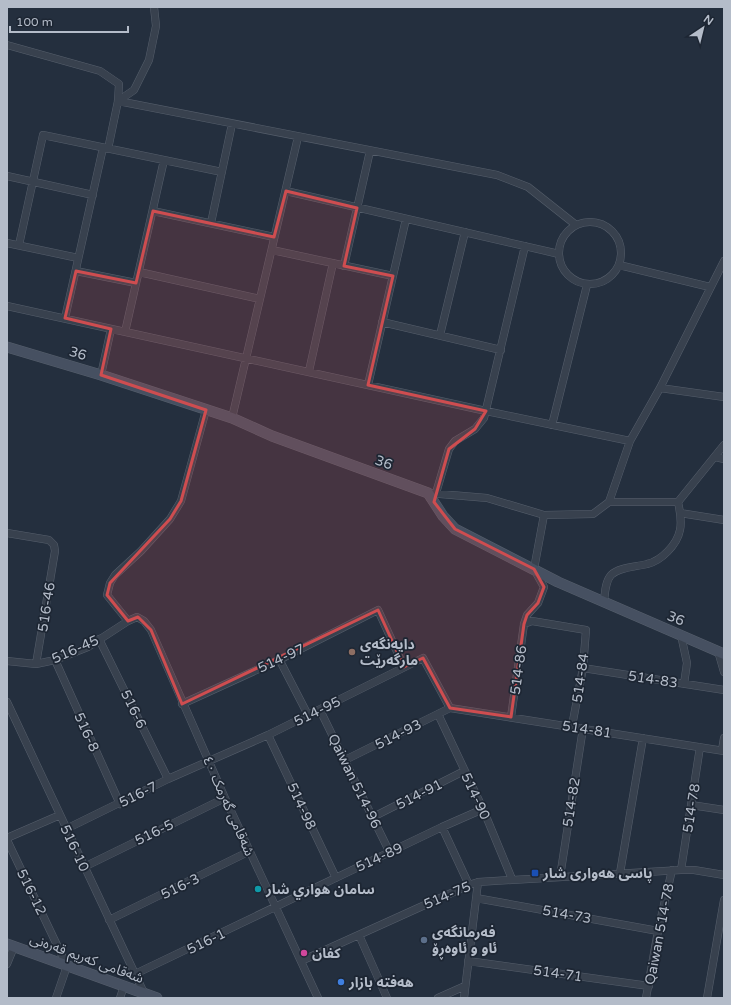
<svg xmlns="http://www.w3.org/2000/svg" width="731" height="1005" viewBox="0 0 731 1005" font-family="'Varela Round','Noto Sans Arabic',sans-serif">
<rect width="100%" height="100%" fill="#242f3e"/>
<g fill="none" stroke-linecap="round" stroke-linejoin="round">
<defs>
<path id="street" d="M7,45l93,26 19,13 -1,17 -10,48
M118,101l379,74 31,12 48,38
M118,101l16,-11 15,-30 7,-34 -2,-19
M7,176l86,19
M286,191l273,63
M153,211l121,26
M559 253a31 31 0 1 1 62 0a31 31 0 1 1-62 0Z
M211,223l21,-99
M7,243l71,15
M19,245l24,-110 179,37
M272,250l121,26
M619,265l91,22
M344,266l26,-115
M76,271l60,12
M139,272l121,27
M7,306l479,105 144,30
M65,318l38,-170
M382,322l119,28
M125,332l39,-172
M440,335l25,-103
M309,371l24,-108
M101,375l10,-46
M368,385l38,-166
M660,388l64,9
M232,418l66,-281
M552,425l35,-140
M715,457l9,2
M428,493l59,5 57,17 49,-1 16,-12 21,-61 30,-53 64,-127
M436,493l13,-44 6,-8 20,-12 9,-11 41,-172
M609,502h69l46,-57
M680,513l44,7
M7,533l42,7 5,5 1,6 -19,113
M604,602c1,-9 1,-20 7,-27 8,-8 25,-8 36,-11 14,-3 30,-19 33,-34 2,-9 0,-19 -2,-28
M128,621l-21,-26 3,-12 5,-8 26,-24 29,-32 11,-18 25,-91
M524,624l8,-3 54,9 -3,38 -11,58
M681,635l6,28 -3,21
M99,639l69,140
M718,651l6,21
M279,659l29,56
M55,660l65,144
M7,661l29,3 19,-4 33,-13 40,-26 9,-4 7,4 7,9 74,168 93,200
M583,668l141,22
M7,702l137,291
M182,704l103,-47 93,-47 26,57
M450,708l274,43
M320,710l70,143
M438,714l45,95 29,70
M511,717l13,-93 3,-9 11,-12 6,-16 -10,-18 10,-54
M268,735l68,143
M722,750l2,-12
M345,760l105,-52
M691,805l33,5
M373,817l91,-46
M442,827l27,58
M66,829l102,-50 100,-44 155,-77 27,50
M7,838l53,-23
M7,840l60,126 -11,32
M84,867l141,-69
M681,870l19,-123
M620,873l23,-135
M560,877l23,-149
M476,898l182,33
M109,920l141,-69
M359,935l28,63
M301,961l168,-76 9,-3 203,-12h13l30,5
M468,961l181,25
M7,964l7,-17
M135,974l307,-147 41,-18
M120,998l4,-12
M438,998l27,-12
M464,998l14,-116
M646,998l12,-67 14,-61
M707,998l17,-98"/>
<path id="secondary" d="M7,347l94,28 131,43 40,18 156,57 15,23 12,13 103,53 166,72
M7,944l150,54"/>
</defs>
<use href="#street" stroke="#565f6c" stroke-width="8"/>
<use href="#secondary" stroke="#565f6c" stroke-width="11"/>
<use href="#street" stroke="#38414e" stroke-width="7"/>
<use href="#secondary" stroke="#465061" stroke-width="10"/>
</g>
<path fill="#ce4d50" fill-opacity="0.2" stroke="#ce4d50" stroke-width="3" stroke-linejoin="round" d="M286,191l71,17 -13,58 49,10 -25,109 118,26 -11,18 -26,20 -15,53 21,27 79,40 10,18 -6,16 -11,12 -3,9 -13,93 -61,-9 -27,-50 -19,9 -26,-57 -196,94 -31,-74 -13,-13 -10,4 -21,-26 3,-12 60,-64 11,-18 25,-91 -105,-35 10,-46 -46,-11 11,-47 60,12 17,-72 121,26z"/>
<circle fill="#8d6e63" stroke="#1d2633" stroke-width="1.5" cx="352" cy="652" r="4"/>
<rect fill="#1a4fb4" stroke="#1d2633" stroke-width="1.5" x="531" y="869" width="8" height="8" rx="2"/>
<circle fill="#0f9aa8" stroke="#1d2633" stroke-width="1.5" cx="258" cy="889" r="4"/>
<circle fill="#5c6f8a" stroke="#1d2633" stroke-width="1.5" cx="424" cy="940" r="4"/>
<circle fill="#d1479c" stroke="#1d2633" stroke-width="1.5" cx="304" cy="953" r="4"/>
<circle fill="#3f7fe0" stroke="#1d2633" stroke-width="1.5" cx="341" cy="982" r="4"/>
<g text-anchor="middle" stroke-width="3.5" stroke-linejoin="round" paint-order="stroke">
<g font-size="14" fill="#b4bcc9" stroke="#1d2633">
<text transform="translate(78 353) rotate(17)" y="5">36</text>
<text transform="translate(384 462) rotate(20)" y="5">36</text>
<text transform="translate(46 607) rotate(-81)" y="5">516-46</text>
<text transform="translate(676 618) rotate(23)" y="5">36</text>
<text transform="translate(75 649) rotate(-24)" y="5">516-45</text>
<text transform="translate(281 658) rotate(-25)" y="5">514-97</text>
<text transform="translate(518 670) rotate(-82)" y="5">514-86</text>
<text transform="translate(580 678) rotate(-82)" y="5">514-84</text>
<text transform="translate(653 679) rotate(9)" y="5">514-83</text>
<text transform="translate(134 709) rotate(64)" y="5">516-6</text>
<text transform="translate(317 711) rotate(-26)" y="5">514-95</text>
<text transform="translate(587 729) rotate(9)" y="5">514-81</text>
<text transform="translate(87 732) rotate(66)" y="5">516-8</text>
<text transform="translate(398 734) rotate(-27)" y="5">514-93</text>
<text transform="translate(355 781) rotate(64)" y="5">Qaiwan 514-96</text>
<text transform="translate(138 794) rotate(-26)" y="5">516-7</text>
<text transform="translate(419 794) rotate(-27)" y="5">514-91</text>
<text transform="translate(476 796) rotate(65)" y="5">514-90</text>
<text transform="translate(571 802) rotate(-81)" y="5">514-82</text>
<text transform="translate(229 806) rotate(66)" y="5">شەقامی گەرمک ٤٠</text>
<text transform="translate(302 806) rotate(65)" y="5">514-98</text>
<text transform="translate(691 808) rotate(-81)" y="5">514-78</text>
<text transform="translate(154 832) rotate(-26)" y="5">516-5</text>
<text transform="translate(75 848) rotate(65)" y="5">516-10</text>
<text transform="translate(379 857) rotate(-25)" y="5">514-89</text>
<text transform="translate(180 886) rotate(-26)" y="5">516-3</text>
<text transform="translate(32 892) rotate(64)" y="5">516-12</text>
<text transform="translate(447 895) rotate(-23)" y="5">514-75</text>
<text transform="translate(567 914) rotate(10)" y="5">514-73</text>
<text transform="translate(659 934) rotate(-79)" y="5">Qaiwan 514-78</text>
<text transform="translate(206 941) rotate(-26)" y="5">516-1</text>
<text transform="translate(87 958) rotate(20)" y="5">شەقامی کەریم قەرەنی</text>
<text transform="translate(558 973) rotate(8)" y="5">514-71</text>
</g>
<g font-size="14" font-weight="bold" fill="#b4bcc9" stroke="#1d2633" text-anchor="start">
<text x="360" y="649">دایەنگەی<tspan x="360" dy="16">مارگەرێت</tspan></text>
<text x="543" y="878">پاسی هەواری شار</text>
<text x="266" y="894">سامان هواري شار</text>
<text x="432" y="937">فەرمانگەی<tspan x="432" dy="16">ئاو و ئاوەڕۆ</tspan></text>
<text x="312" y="958">كفان</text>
<text x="349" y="987">هەفتە بازار</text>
</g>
</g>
<rect width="731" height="1005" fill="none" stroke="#b4bcc9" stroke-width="16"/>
<g transform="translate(703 28) rotate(35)" stroke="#1d2633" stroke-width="3" paint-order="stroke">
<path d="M0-3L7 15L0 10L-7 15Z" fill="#b4bcc9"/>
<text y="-6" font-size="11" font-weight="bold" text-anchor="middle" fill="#b4bcc9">N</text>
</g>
<path d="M10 26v6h118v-6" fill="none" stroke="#b4bcc9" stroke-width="2"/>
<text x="16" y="26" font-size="12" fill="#b4bcc9" stroke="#1d2633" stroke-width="3" paint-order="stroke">100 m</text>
</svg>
